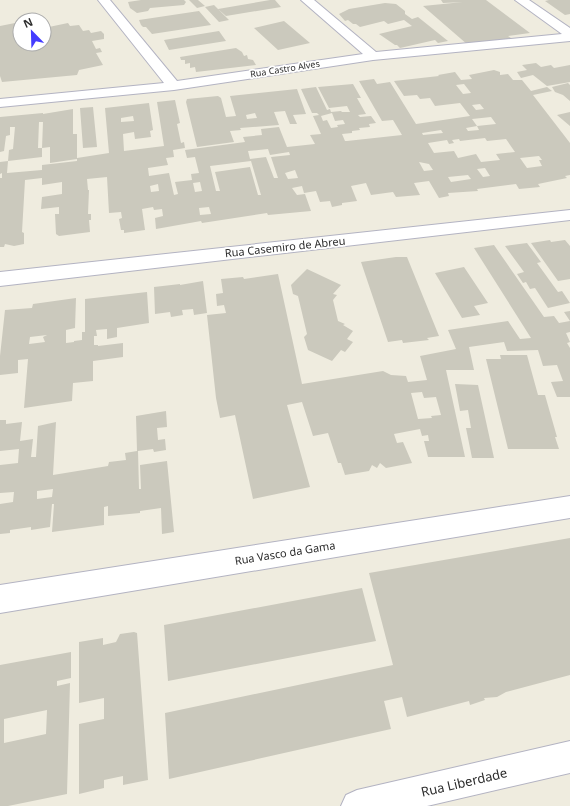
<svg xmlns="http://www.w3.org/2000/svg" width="570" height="806" viewBox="0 0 570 806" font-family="'Noto Sans',sans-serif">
<rect width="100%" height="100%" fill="#efecdf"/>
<path fill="#cbc9bd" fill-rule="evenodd" d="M141,0h43l2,2 -2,3 -34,3 -2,3 -11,2 -7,-5 -2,-6z
M189,0h9l7,6 -8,2z
M270,0h5l6,7 -55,9 -8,-7z
M441,0h45l44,33 -22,3 6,4 -46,5 -45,-39 40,-4 -20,1z
M549,0h21v14l-5,1 -20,-14z
M385,3l11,1 9,7v3l7,5 6,-2 30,24 -10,2 -3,-3 -35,8 -3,-3h-2l-16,-11 33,-8 -8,-6 -16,4 -4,-3 -24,6 -4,-3h-3l-5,-4 -3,1 -6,-7 10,-5z
M214,5l15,15 -10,2 -14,-15z
M199,11l12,14 -59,9 -6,-7h-3l-2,-2 -2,-5z
M284,21l26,22 -32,7 -24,-22z
M20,22v22h24v-16l24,-5 2,3 9,-1 4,6 6,-1 2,3 10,-2 3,3v5l-12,2 4,8 4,-1 2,4 -6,1 7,12 -24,5 -2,5 -75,7 -2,-6v-50z
M219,31l7,10 -57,9 -5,-10z
M236,48l6,4 2,4 3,-1 1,4 5,1 3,5 -60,7 -1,-5 -5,1v-5l-5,1v-4h-4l-1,-3z
M536,63l5,4 10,-2 3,3 16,-3v17l-23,4 -14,-11 -12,3 -4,-6 10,-2 -5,-5z
M494,70l6,2v3l8,-1 5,6h9l9,11 16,-4 5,4 -19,4 37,48v32l-5,1 2,2 -29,6 2,3 -21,2 -3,-5 -39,5 1,2 -30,2 1,3 -10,2 -10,-17 -15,2 6,12 -24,2 -3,-5 -22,3 -5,-12 -15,3 6,15 -15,2v2l-10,2 -2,-6 -10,1 -4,-11 -12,2 -2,-7 -10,2 5,7 8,-1 6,17 -43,4 -1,-2 -65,10 -1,-2 -45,8 -1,-11 8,-2 -1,-7 -8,1 -1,-3 -11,2 3,21 -21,3v-3h-3l-2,-11 3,-1 -1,-6 -12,1 -2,-36 -20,2 1,11h1l-1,24h3v6h-2l1,12 -31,4 -3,-2 -1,-20h4v-7l-18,2 1,-12 20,-3v-12l-20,3v-7l-17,2 -3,52 2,1v11l-10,2 -9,-2 -1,3h-4v-69h2v-5l-2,1v-12l8,-1 -1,12 35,-3v-5l35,-4v-2l-27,4v-16l-8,1v9l-34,4 1,-11 4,-1 2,-22h-5v8l-4,1 -2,15 -4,1v-35l43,-4v1l30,-5v25h4v24l32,-5 -4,-45 44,-5 4,27 -3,1 1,6 -16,2 -1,-7 -11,2 1,17 40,-5 -7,-44 18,-2 5,23 -3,1 4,19 3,-1 1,6 -12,2 1,7 -8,1 2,7 -20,3 1,8 20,-3 5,22 4,-1 -3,-12 17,-2 -1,-6 8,-1 -4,-16 -8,1 -2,-8 60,-8 -2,-5 19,-2 -1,-6 18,-2 8,20 28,-3 -5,-9 11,-1 -8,-18 6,-1 -2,-2h-5l-11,-24 15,-2 11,23 3,-1 1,3 10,-1 1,1h8l-3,-6 -18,2 -11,-21 35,-3 8,14h-4l9,16 -8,1 2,2 11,-1 5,7 -7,1 1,3 -11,1 1,2 -8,1v2l-10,1 3,7h2l55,-6 -9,-15 -11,1 -23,-40 15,-2 3,5 13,-2 26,42 54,-8 -10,-13 -25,3 -5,-8 -10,1 -3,-4 -13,1 -10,-15 45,-5 -1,-1 17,-3 6,8 11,-1 -3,-4zM464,84l7,9 -8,1 -7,-9zM480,104l4,5 -8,1 -4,-5zM332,113l3,8 8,-1 2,4 -8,1 1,2 -7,1 -4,-8 -4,1 -2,-5zM133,116l1,5 -13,1v-4zM491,117l5,7 -19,2 2,4 -11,1 -2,-3 11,-2 -5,-7zM39,122h4l-1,26h-4zM441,130l2,3 -20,2 -1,-2zM485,138l2,3 19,-2 9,13 -19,2 4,6 -19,2 -5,-8 -18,4 -4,-7 -20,2 -6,-10 19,-3 2,4 5,-1 -2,-3 7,-1 1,2zM268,149l2,6 19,-3 1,3 -19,2 7,21h-4l-8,-21 -16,2 -2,-8zM539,156l3,4h-3l3,6 -15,2 -7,-10zM251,161l10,34h-3l-8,-28 -35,5 5,19h-4l-6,-25zM419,162l10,2 4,6 -9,1zM485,168l5,8 -7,1 -6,-8zM295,170l3,8 -10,1 -3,-6zM468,175l3,4 -20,3 -3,-5zM200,182l2,9 -7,1 -2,-9zM158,184l1,7 -8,1 -1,-6zM209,207l2,7 -11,1 -1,-7z
M568,83l2,2v16l-7,-6 -8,-3 -3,-5z
M297,89l9,25 -13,1 4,9h-7l-5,-13 -11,1 5,13 -39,3 1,2 -11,1 4,11 -37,5 -11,-45 1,-3 31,-3 3,2 5,19 10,-1 -6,-20zM255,113l2,5 -10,1 -1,-4z
M93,107l4,40 -14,1 -3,-40z
M570,112v14l-13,-11z
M550,240l1,2 14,-2 5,6v33l-12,2 -27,-38z
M527,243l14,19 -4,1 21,29 4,-1 8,12 -22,5 -13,-20 -5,1 -4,-7 -3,1 -6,-9 7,-2 -19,-26z
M494,245l50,72 10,-1 5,7 11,-2 -6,-9 6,-1v21l-4,1 4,9 -3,1 3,5v49h-13l-6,-15 12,-1 -6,-16 -14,1 -5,-16 -31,1 -3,-9 -35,5 5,23h-28l19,87h-37l-4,-16h5l-1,-6 -6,1 -2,-7 -26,5 3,9 6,-1 9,21 -26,5 -6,-5 -3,5 -5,-3 -3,6 -24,4 -4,-12h-3l-10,-30 -15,3 -11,-34 -15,3 23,82 -57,12 -18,-84 -15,3 -4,-20 -9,-83 19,-2 -2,-8 -7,1 -1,-12 7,-1 -2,-14 22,-2 1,2 34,-5 24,110 81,-13 8,4 15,1 2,6 19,-2 -7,-24 36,-7 -8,-19 60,-9 12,18 11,-1 -57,-90zM422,392l2,6 12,-1 5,18 -10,1 1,2 -14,1 -7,-26z
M396,257h11l32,79 -12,2 2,2 -26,3 -1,-3 -14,2 -27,-80z
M464,267l24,36 -14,3 6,9 -18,3 -27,-45z
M307,269l34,16 -8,9 4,1 -4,5 5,21 7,3 -2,1 10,6 -6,8 6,3 -8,10 -4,-2 -9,11 -24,-11 -4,-13 3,-3 -9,-38 -5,-2 -2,-9z
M203,281l4,32 -13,2 -1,-6 -11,1 1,5 -12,2 -1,-5 -15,2 -1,-27 26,-3v1z
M147,292l2,31 -32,5v9l-10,2v-10l-11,1 1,6h-3v9h4v1l25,-3v14l-30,4v20l-20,2 -1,18 -48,7 4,-49 -10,1v13l-18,2v-19l5,-46 27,-2 1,-4 43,-6 -1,30 -9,2v13l8,-1v-1l8,-1v-8h3v-33zM47,335l-4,2 2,5 -16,2 1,-7z
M500,355h27l11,40h7l12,42h-2l4,12h-51l-22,-90h15z
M455,384l23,1 16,73h-22l-6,-30h5l-3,-18 -8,1z
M166,411l1,16 -10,1 1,12 7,-1 1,11 -12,2 -1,-3 -15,2 1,38h2l-1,-24 27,-4 7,71 -12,2 -1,-26 -21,3v2l-32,3v-10l-4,1v18l-52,7 2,-28h-2l-2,23 -19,3v-3l-21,3v3l-10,1v-30l13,-2 1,-10 -14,1v-28l18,-2 1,-14 -19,2v-31h6v4l16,-2 -2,19 13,-2 -2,18h5l2,-31 18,-4 -3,53 55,-9 1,-4 17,-2 -1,-7 12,-2 -1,-35zM53,489l-1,8 -15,2v-8z
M570,538v137l-64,17 -9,5 -13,1 1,2 -15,5 -1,-4 -62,16 -5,-20 -18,4 7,28 -222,50 -4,-66 228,-48 -24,-92z
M362,588l14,53 -208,40 -4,-56z
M134,632l3,1 11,147 -25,5v-9l-19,4v8l-25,6v-70l25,-5v-21l-25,5v-61l24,-4v7l13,-3 4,-8z
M71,652v26l-14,3v5l13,-3 -3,111 -59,12h-8v-141zM47,710l-1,24 -42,9v-24z"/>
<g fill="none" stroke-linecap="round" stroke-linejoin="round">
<defs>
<path id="minor" d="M98,0h12l67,81 186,-27 -62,-54h13l62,52 186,-18 -47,-34h14l41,28v13l-197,19 -199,30 -174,17v-8l164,-16z
M570,496v22l-570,95v-28z
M570,741v32l-143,33h-86l5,-11 11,-5z"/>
<path id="tertiary" d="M570,210v10l-570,66v-14z"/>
</defs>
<use href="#minor" stroke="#b3b3c2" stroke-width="2"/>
<use href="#tertiary" stroke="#b3b3c2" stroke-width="2"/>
<use href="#minor" fill="#fff" fill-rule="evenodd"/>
<use href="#tertiary" fill="#fff" fill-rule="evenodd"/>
</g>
<g text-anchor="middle" stroke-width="3.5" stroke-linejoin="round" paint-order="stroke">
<g font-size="9" fill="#2d2d2d" stroke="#fff">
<text transform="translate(285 69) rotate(-9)" y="3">Rua Castro Alves</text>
</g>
<g font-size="11" fill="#2d2d2d" stroke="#fff">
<text transform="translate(285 247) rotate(-6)" y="4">Rua Casemiro de Abreu</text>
<text transform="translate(285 553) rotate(-9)" y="4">Rua Vasco da Gama</text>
</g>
<g font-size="13" fill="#2d2d2d" stroke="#fff">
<text transform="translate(464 782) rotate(-13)" y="5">Rua Liberdade</text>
</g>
</g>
<g transform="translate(32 32) rotate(337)"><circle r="19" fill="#ffffff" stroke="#ababab"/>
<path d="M0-3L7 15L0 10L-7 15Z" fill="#443cff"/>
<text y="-6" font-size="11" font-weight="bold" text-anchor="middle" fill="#2d2d2d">N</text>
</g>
</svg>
